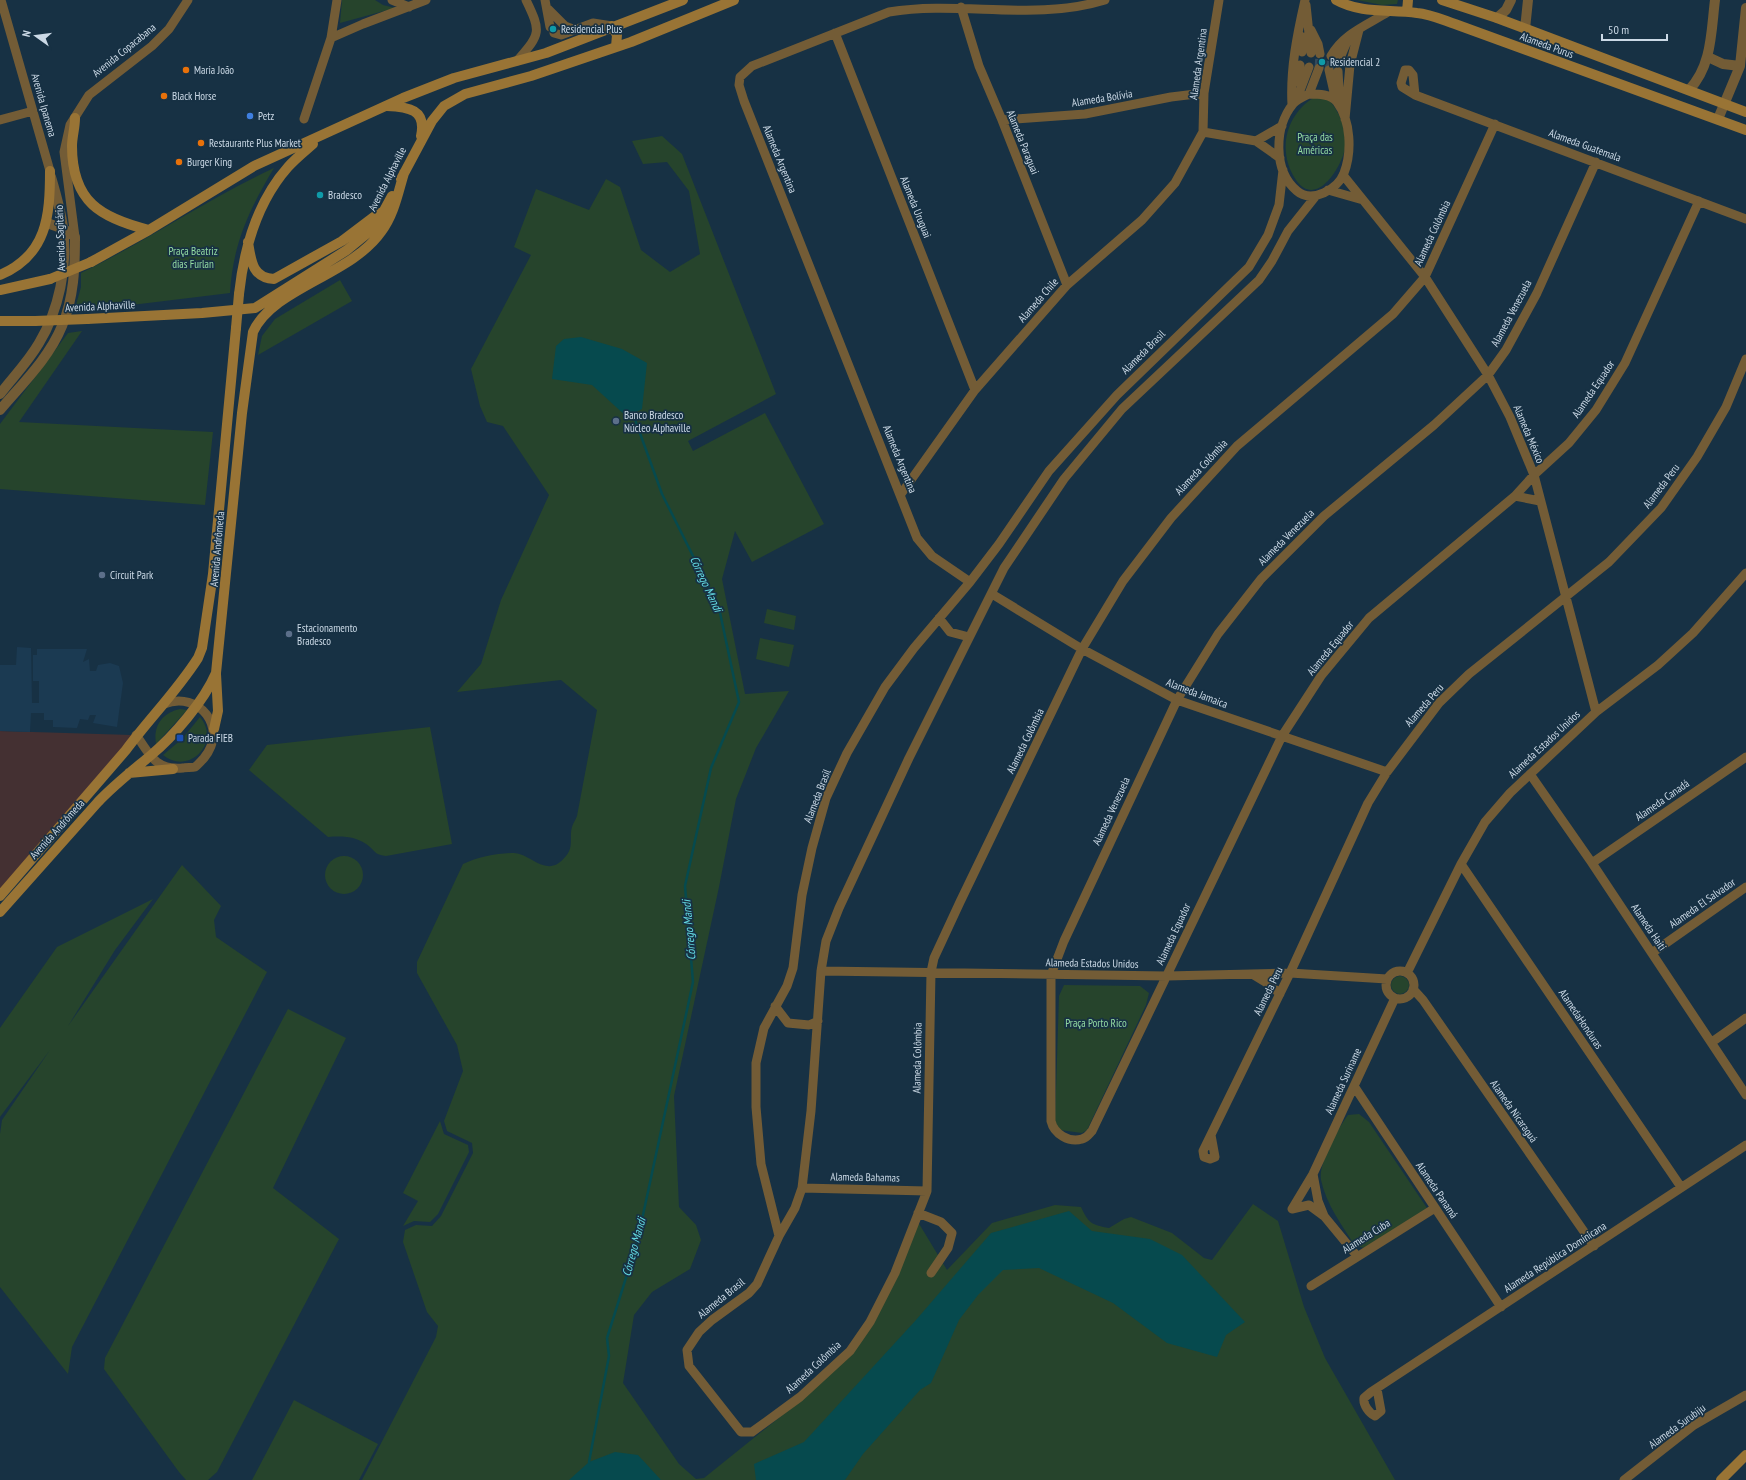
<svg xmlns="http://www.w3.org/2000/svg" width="1746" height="1480" viewBox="0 0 1746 1480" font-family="'PT Sans Narrow',sans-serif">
<rect width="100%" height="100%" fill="#173144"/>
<path fill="#443032" d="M0,731l132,4 -8,14 -124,142z"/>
<path fill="#1b3a52" d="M17,647l14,1 1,55h7v-22h-6v-26h4v-6h50l-4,13 6,-3 1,12h6l2,-6 12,-2 9,3 4,17 -6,44 -24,-4 3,-8h-6l-2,5 -8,-1 -3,9 -24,-1v-7h-9v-7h-13l-1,19 -30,-1v-66h16z"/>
<path fill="#26442c" d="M342,0h33l8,5 12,3 -55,15z
M1357,0h41l-1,4 -15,1z
M1313,98c5,0 12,0 15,2 5,3 8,10 11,15 5,10 7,21 6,33 -3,19 -29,61 -49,32 -19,-28 -11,-64 17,-82z
M662,136l20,18 94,240 -88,47 5,10 72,-38 59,111 -72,38 -17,-31 -13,48 23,115 44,-3 -33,57 -20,51 -17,88 -45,209 5,111 17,18 5,15 -11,29 -38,23 -18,23 -11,68 56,81 17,15 8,-1 107,-86 39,-37 68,-133 29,48 45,-47 63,-18 26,2c7,16 11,18 28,21l15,-9 7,-2 41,16 32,25 8,2 41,-56 25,17 26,86 21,51 70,122h-1033l74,-143 2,-11 -11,-14 -24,-70 2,-12 11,-5 16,1 9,-10 32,-63 -1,-10 -25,-12 -3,-10 19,-50 -6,-26 -40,-72v-11l46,-98c15,-7 35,-11 51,-11 18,1 33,27 52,3 8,-9 3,-19 6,-29 1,-4 4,-8 5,-11l20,-106 -36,-30 -104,12 24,-28 20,-64 48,-105 -46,-69 -16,-4 -7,-16 -9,-37 60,-114 -17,-8 22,-58 53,21 17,-31 14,8 21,63 29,22 30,-18 -11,-63 -22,-29 -24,2 -11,-23z
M274,168c-25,42 -41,75 -44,125l-156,19 7,-25v-14c66,-32 126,-74 193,-105z
M340,280l12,21 -94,54 4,-19 13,-17z
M82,331l-63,91 194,10 -8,73 -205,-16v-65l68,-91z
M767,609l29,7 -2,14 -30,-7z
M760,638l34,7 -5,22 -33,-8z
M180,709l7,1 -31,34c-3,-18 6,-31 24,-35z
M200,717c22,26 -12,59 -37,38l19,-16z
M430,727l22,117 -66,12c-9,-1 -10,-3 -16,-9 -13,-11 -27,-11 -42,-10l-79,-67 18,-25z
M325 875a19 19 0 1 1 38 0a19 19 0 1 1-38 0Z
M182,865l39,41 -7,14 2,17 51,35 -195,375 -4,27 -68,-87v-153l2,-14 48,-70 -50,67v-89l57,-81 96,-48 -38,51 -47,76z
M1391 985a9 9 0 1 1 18 0a9 9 0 1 1-18 0Z
M1064,985l76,1 9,7 -3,12 -59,125 -5,3 -22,-3 -5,-8 4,-126z
M288,1009l58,29 -73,150 66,51 -122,233 -9,8h-22l-7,-8 -75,-103 1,-11z
M1359,1114l10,8 58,86 -62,40 -10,-2c-13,-21 -29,-42 -34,-66 -3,-16 17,-52 27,-65z
M440,1121l4,13 24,11 1,7 -31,62 -8,8 -16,-1 -11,5 15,-25 -15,-8z
M294,1400l84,44 -19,36h-107z"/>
<path fill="#064a4e" d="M581,337l41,12 25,14 -5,46 -15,8 -35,-32 -40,-6 4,-33 8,-7z
M1069,1211l23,20 58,8 32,16 63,67 -19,13 -9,22 -50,-14 -54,-40 -74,-35 -36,2 -25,25 -19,25 -28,63 -11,7 -57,64 -18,26h-89l-2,-16 50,-22 112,-122 75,-87z
M615,1452l23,3 23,25h-92l20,-18z"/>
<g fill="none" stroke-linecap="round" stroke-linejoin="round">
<path stroke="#064a4e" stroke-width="2.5" d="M589,1462l20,-106 -2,-18 30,-95 56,-261 -8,-96 26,-118 28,-66 -20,-94 -57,-114 -29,-80"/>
<path stroke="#324a5c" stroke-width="9" stroke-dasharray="9 4.5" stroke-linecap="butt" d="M1319,68l1,-14
M1329,70l2,-14"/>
<path stroke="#735c36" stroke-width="9" d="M1,0l49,171
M392,0l17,7
M545,0l5,27
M1306,5l5,48
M961,7l18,59 23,54 65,165
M548,9l17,17 10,4
M1311,30l7,14 2,10
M554,33l7,2 32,-12 19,3
M835,33l140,357
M331,38l32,-14 63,-24
M1302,52l1,-15
M1331,56c12,-22 36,-31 57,-44
M1340,58l9,-21
M517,61c23,-27 25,-28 9,-61
M1329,70l7,31
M1338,71l2,36
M1297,82l3,-17
M1309,94c9,0 22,0 28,8 14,19 15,50 7,71 -6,16 -32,31 -47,18 -24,-20 -23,-64 -4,-87 4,-5 10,-7 16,-10z
M1309,94l10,-26
M1415,95l-2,-20 -4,-5h-4l-4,13 1,4 13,8 331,124
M1296,101l13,-34
M1292,105c-2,-35 5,-70 13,-105
M304,119l27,-81 6,-38
M1345,119l5,-54 9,-35
M0,120l33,-9
M1002,120l83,-6 86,-17 33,-4
M1203,132l53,9 24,17
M1256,141l26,-15
M1596,162l-59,131 -31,57 -18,25 -54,50 -110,91 -63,63 -43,55 -41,66 -113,241 -13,34v146c3,13 18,22 31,18 5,-1 7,-5 10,-8l190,-395 39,-60 48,-58 146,-122 19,-21 35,-32 27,-33 29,-47 74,-162
M1343,175l82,102 63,98 22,42 24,58 62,237
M1328,190l35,10
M1315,197l-27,34 -16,30 -13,19 -137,129 -58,70 -60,89 -95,190 -70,150 -13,33 -5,30 -10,140 -9,77 -7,20 -16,28 -22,48 -8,9 -37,27 -13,12 -12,18 2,16 52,66h11l48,-35 50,-46 20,-29 25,-49 32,-82 4,-219 3,-14 26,-56 122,-253 41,-68 48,-63 66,-72 156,-132 32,-37 70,-153
M75,237l-11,-85 6,-27 19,-30 63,-49 17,-17 19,-29
M901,494l74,-104 92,-105 75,-65 33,-37 28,-51 1,-39 15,-93
M1515,496l25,5
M970,582l-38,-26 -15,-18 -173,-437 -5,-16 1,-8 12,-11 137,-54c71,-12 145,10 216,-12
M992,594l90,55 95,51 210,72
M939,618l11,14 19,5
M136,735c7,9 12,20 21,27 8,6 16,7 26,6 3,-1 9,0 12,-1 3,-2 6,-6 9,-9 25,-30 -5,-68 -40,-54
M1530,774l62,89 154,232
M1592,863l154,-106
M1461,864l220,323
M1652,953l94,-66
M821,971l346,5 123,-3 97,6
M1386 985a14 14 0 1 1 28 0a14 14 0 1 1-28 0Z
M1407,973l54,-109 24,-42 25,-29 86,-81 62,-47 35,-32 53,-60
M1252,974l18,11 10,9
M1413,989l10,11 171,246
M775,1006l13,17 21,2 9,-4
M1712,1042l34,-24
M1354,1086l147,221
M1211,1135l4,22 -5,2 -6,-2 -1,-6 87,-178 78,-170 19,-31 52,-69 30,-29 140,-112 52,-54 36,-51 29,-50 20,-48
M1313,1174l5,27 6,15 33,40
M802,1188l125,3
M1292,1209l21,-35 82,-176
M1292,1209l17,-4 15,11
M918,1213l23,9 11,11 -4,15 -17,25
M779,1236l-18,-72 -5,-57v-44l8,-35 23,-42 6,-18 9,-73 10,-47 14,-50 21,-45 38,-66 29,-39 56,-66 29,-38 50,-73 68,-76 132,-128 19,-32 11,-30 4,-35
M1311,1286l124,-78
M1377,1389l4,22 -6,5c-6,-3 -12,-11 -11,-18l7,-6 375,-247
M1624,1480l70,-55 52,-30"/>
<path stroke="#735c36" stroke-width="10" d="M1497,18l9,-8 5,-10
M1525,29l3,-29
M1708,57l15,7 17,2
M1689,90c23,-24 22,-58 26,-90
M1718,119l22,-53 6,-58
M0,394c13,-17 28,-32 39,-51 20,-33 29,-77 24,-115 -2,-17 -7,-34 -12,-51
M0,410c22,-26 49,-52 62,-84 12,-28 13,-59 13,-89l-11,-8 -17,-6"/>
<path stroke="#997435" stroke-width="10" d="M1336,0c25,14 53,9 81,13 13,1 26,7 38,11l291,106
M1442,0l55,18 249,94
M1407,12l1,-12
M612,26l5,9 -1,12
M387,106c21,1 40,3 34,30
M75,118c0,10 -3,19 -3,28 0,56 29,72 77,84
M401,179l31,-58 12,-15 21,-12 66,-18 100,-34 103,-42
M248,242c3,18 4,36 26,37l68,-38 37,-28
M91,262l58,-32 105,-64 149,-68 51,-20 92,-25 137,-53
M0,275c47,-20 50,-59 50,-104
M0,290l50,-11
M239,294c5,-46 18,-92 49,-127 8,-9 17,-16 25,-23
M87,319l115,-6 53,-5 92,-58 22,-18 10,-12 13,-24
M0,321h35
M214,729l4,-18 -2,-37
M129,773l44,-4
M0,896l126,-146c23,-31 51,-59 72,-92l4,-10 11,-74 23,-246
M0,912l98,-110c16,-17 34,-31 52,-46 24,-20 54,-55 66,-83l26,-260 11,-81c20,-44 98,-57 128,-100 13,-17 17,-39 23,-59
M1721,1480l25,-25"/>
<path stroke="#997435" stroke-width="10" d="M50,279l41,-17
M35,321l52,-2
M236,328l3,-34"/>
</g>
<g fill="#0f9aa8" stroke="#173144" stroke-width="1.5">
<circle cx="553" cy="29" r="4"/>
<circle cx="1322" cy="62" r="4"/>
<circle cx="320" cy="195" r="4"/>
</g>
<g fill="#e8710a" stroke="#173144" stroke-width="1.5">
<circle cx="186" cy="70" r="4"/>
<circle cx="164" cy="96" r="4"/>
<circle cx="201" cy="143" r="4"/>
<circle cx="179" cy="162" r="4"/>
</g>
<circle fill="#3f7fe0" stroke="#173144" stroke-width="1.5" cx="250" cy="116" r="4"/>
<g fill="#5c6f8a" stroke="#173144" stroke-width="1.5">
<circle cx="616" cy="421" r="4"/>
<circle cx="102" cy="575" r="4"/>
<circle cx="289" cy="634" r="4"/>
</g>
<rect fill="#1a4fb4" stroke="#173144" stroke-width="1.5" x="176" y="734" width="8" height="8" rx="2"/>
<g text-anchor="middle" stroke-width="3.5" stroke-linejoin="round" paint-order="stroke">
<g font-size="11" fill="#cbd9e6" stroke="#173144" text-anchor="start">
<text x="561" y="33">Residencial Plus</text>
<text x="1330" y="66">Residencial 2</text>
<text x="194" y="74">Maria João</text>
<text x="172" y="100">Black Horse</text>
<text x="258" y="120">Petz</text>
<text x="209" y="147">Restaurante Plus Market</text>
<text x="187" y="166">Burger King</text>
<text x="328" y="199">Bradesco</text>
<text x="624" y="419">Banco Bradesco<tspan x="624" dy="13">Núcleo Alphaville</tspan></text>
<text x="110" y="579">Circuit Park</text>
<text x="297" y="632">Estacionamento<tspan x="297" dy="13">Bradesco</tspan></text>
<text x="188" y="742">Parada FIEB</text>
</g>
<g font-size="11" fill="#cbd9e6" stroke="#173144">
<text transform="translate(1547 45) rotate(20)" y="4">Alameda Purus</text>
<text transform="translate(124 50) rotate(-39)" y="4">Avenida Copacabana</text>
<text transform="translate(1198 64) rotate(-82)" y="4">Alameda Argentina</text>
<text transform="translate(1102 98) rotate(-9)" y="4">Alameda Bolívia</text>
<text transform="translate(44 105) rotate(74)" y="4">Avenida Ipanema</text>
<text transform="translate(1023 142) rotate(68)" y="4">Alameda Paraguai</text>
<text transform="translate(1585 145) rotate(20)" y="4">Alameda Guatemala</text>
<text transform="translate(780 159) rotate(68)" y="4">Alameda Argentina</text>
<text transform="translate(387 179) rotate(-63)" y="4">Avenida Alphaville</text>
<text transform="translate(916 207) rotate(68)" y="4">Alameda Uruguai</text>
<text transform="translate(1432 233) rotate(-65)" y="4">Alameda Colômbia</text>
<text transform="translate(60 238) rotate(-92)" y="4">Avenida Sagitário</text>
<text transform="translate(1038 300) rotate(-49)" y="4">Alameda Chile</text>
<text transform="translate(100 306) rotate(-3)" y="4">Avenida Alphaville</text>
<text transform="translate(1511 313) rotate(-62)" y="4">Alameda Venezuela</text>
<text transform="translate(1143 352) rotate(-45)" y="4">Alameda Brasil</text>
<text transform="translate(1593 389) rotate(-56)" y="4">Alameda Equador</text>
<text transform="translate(1529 434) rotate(67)" y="4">Alameda México</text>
<text transform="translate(900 459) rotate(68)" y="4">Alameda Argentina</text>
<text transform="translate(1201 467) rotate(-47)" y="4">Alameda Colômbia</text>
<text transform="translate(1661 486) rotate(-53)" y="4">Alameda Peru</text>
<text transform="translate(1286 537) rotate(-45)" y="4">Alameda Venezuela</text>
<text transform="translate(217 549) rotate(-85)" y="4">Avenida Andrômeda</text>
<text transform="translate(1330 648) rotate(-51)" y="4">Alameda Equador</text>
<text transform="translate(1197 693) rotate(21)" y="4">Alameda Jamaica</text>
<text transform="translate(1424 705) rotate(-49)" y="4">Alameda Peru</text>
<text transform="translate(1025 741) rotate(-64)" y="4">Alameda Colômbia</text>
<text transform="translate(1544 744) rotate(-43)" y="4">Alameda Estados Unidos</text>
<text transform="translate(817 796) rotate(-69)" y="4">Alameda Brasil</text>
<text transform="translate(1662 800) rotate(-35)" y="4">Alameda Canadá</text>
<text transform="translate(1111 811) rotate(-65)" y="4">Alameda Venezuela</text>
<text transform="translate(57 829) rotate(-48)" y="4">Avenida Andrômeda</text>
<text transform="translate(1702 903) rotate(-35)" y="4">Alameda El Salvador</text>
<text transform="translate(1649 927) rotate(56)" y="4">Alameda Haiti</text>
<text transform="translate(1173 934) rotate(-65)" y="4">Alameda Equador</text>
<text transform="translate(1092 963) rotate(1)" y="4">Alameda Estados Unidos</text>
<text transform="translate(1268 991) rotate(-64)" y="4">Alameda Peru</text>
<text transform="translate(1581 1019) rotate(56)" y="4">AlamedaHonduras</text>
<text transform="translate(917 1058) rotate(-89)" y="4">Alameda Colômbia</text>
<text transform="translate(1343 1081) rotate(-65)" y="4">Alameda Suriname</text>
<text transform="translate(1514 1111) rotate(55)" y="4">Alameda Nicaraguá</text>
<text transform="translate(865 1177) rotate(1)" y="4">Alameda Bahamas</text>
<text transform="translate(1437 1190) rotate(56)" y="4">Alameda Panamá</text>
<text transform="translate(1366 1236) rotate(-32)" y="4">Alameda Cuba</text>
<text transform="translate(1555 1257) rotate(-33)" y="4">Alameda República Dominicana</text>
<text transform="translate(721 1298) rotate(-39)" y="4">Alameda Brasil</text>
<text transform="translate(813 1367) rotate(-43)" y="4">Alameda Colômbia</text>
<text transform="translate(1677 1426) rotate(-36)" y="4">Alameda Surubiju</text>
</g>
<g font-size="11" fill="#94dba2" stroke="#173144">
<text x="1315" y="141">Praça das<tspan x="1315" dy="13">Américas</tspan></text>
<text x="193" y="255">Praça Beatriz<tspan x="193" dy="13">dias Furlan</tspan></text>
<text x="1096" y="1027">Praça Porto Rico</text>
</g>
<g font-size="12" font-style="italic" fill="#63d9e1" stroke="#173144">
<text transform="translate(706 584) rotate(65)" y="4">Córrego Mandi</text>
<text transform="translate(689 930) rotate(-95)" y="4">Córrego Mandi</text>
<text transform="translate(634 1247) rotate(-75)" y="4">Córrego Mandi</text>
</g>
</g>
<g transform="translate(36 36) rotate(284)" stroke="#173144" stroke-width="3" paint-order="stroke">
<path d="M0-3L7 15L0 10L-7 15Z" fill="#cbd9e6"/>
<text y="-6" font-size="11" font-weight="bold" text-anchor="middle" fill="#cbd9e6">N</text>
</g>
<path d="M1602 34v6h65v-6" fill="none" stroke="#cbd9e6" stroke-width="2"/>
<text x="1608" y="34" font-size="12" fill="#cbd9e6" stroke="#173144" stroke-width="3" paint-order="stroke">50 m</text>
</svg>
